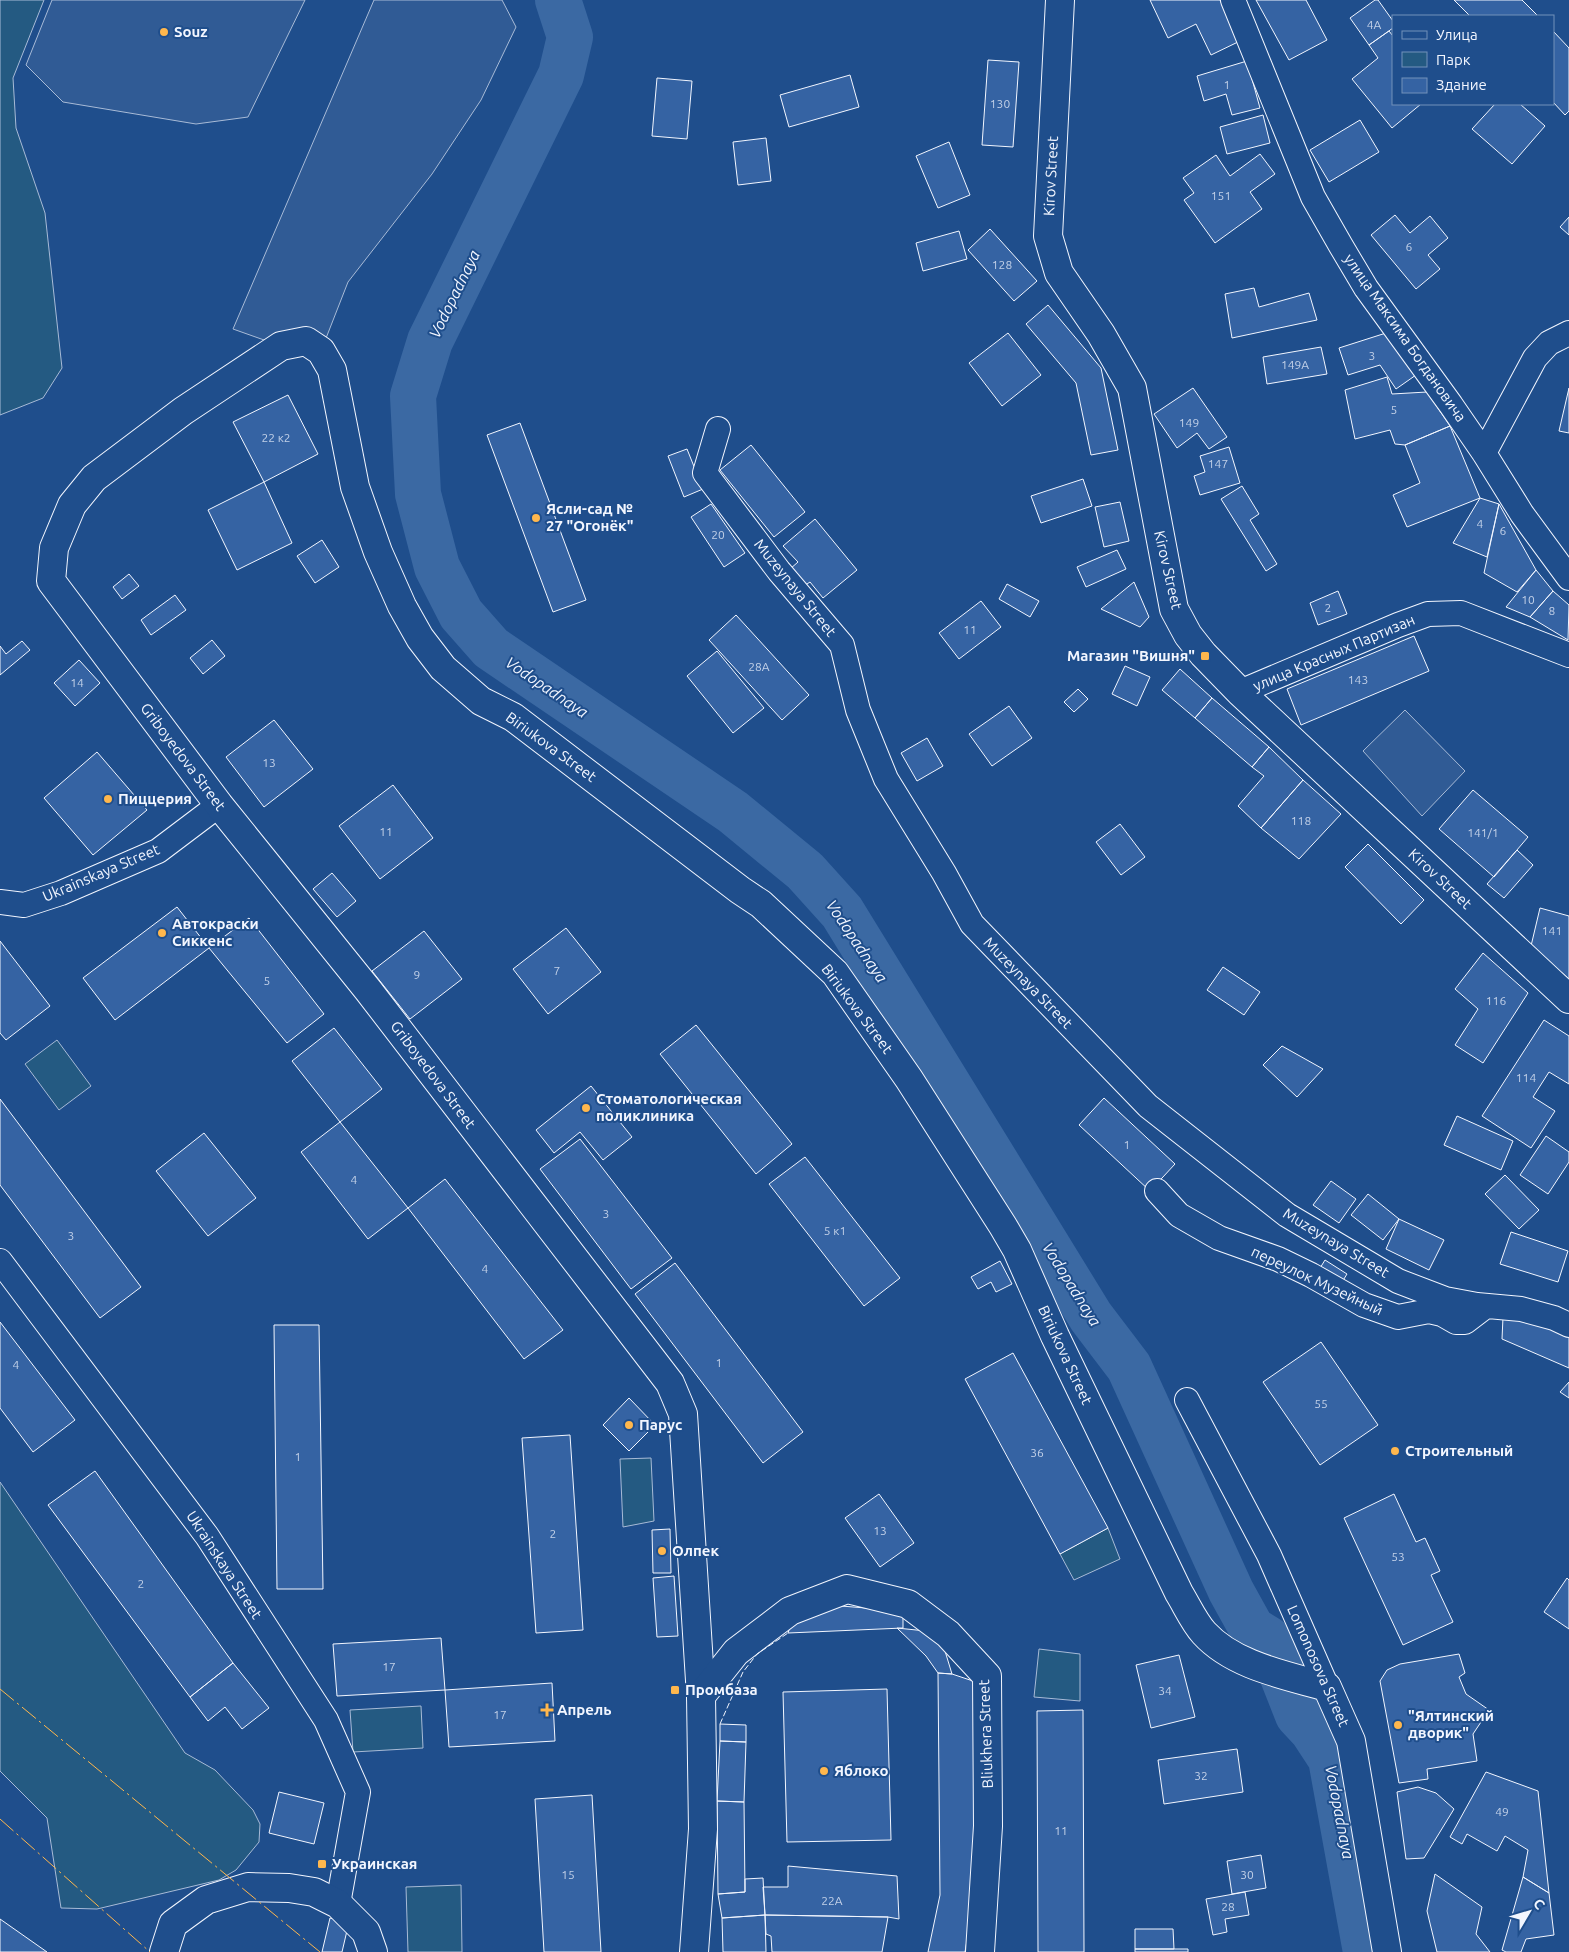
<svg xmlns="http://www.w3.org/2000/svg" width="1569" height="1952" viewBox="0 0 1569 1952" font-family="Ubuntu,sans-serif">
<rect width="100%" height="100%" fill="#1f4e8c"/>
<path fill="#245a82" stroke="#a8bbd7" d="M0,0h44l-31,78 3,50 29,85 17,155 -19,30 -43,17z
M57,1040l34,46 -32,24 -34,-46z
M651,1458l3,63 -31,6 -3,-68z
M0,1482l185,271 30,17 38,40 7,14 -1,18 -23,28 -17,10 -122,29 -36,-1 -14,-90 -47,-47z
M1108,1528l12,31 -46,21 -14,-26z
M1039,1649l41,5v47l-46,-4z
M421,1706l2,42 -70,4 -3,-42z
M461,1885l1,67h-54l-2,-65z"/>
<path fill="#305b95" stroke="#a8bbd7" d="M52,0h253l-57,117 -52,7 -133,-22 -37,-37z
M374,0h128l14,27 -35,73 -49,74 -84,108 -27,69 -40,-5 -48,-17z
M1405,710l60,61 -43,45 -59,-65z"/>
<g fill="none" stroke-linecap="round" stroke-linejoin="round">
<path stroke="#3b69a3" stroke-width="46" d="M558,0l12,37 -9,38 -131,266 -17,55 5,98 19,73 24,47 30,34 242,164 72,59 37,41 249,405 38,50 102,224 21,38 16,10 30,76 14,15 19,29 35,193"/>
</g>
<path fill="#3563a3" stroke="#f2f6ff" d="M1150,0h70l20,41 -29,14 -15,-31 -28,14z
M1256,0h50l21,40 -38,20z
M1375,0h3l15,21v7l-24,17 -19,-27z
M1454,0h68l16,16h-68z
M1389,31l4,5v68h28l-29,24 -40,-49 26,-21 -9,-13z
M1553,31l16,17v63l-4,4 -12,-13z
M988,60l31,2 -6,85 -31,-2z
M1247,61l13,47 -28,7 -6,-21 -22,7 -7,-25z
M850,75l9,32 -70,20 -9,-32z
M657,78l35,3 -5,58 -35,-3z
M1495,104h25l25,22 -33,38 -40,-35z
M1263,115l7,28 -43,11 -7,-27z
M1360,120l19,32 -50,30 -19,-32z
M766,138l5,43 -33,4 -5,-43z
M949,142l21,53 -32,13 -22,-52z
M1260,154l15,20 -25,18 12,17 -47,34 -31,-43 10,-7 -11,-15 33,-23 14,21z
M1395,215l15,18 20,-17 18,22 -20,17 12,14 -24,20 -45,-54z
M1569,217v18l-9,-8z
M990,229l47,52 -23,20 -46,-51z
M959,231l8,28 -44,12 -7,-28z
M1254,288l5,19 50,-14 8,27 -85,18 -7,-44z
M1048,305l53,63 17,82 -27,5 -15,-72 -50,-59z
M1008,333l33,42 -39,31 -33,-43z
M1386,333l30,42 -20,14 -16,-24 -32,10 -9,-27z
M1321,347l6,27 -60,10 -4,-27z
M1387,377l5,17 35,-2 23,34 -45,19 -10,-1 -5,-14 -35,9 -10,-49z
M1193,388l34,49 -18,12 -12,-16 -20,15 -23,-34z
M1569,388v45l-10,-2z
M288,395l30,59 -54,28 -31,-60z
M520,423l66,177 -33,12 -66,-177z
M1450,426l30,72 -73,29 -14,-32 27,-12 -15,-38z
M751,445l54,67 -31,25 -54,-67z
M1229,447l11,36 -40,12 -6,-19 11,-4 -5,-16z
M687,449l16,40 -19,8 -16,-41z
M1083,479l9,27 -51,17 -10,-27z
M264,482l28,61 -55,27 -29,-60z
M1242,486l17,28 -9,6 27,44 -11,7 -45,-72z
M1480,498l19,6 -12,53 -34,-14z
M1120,502l9,39 -25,6 -9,-40z
M711,504l34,49 -21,14 -33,-50z
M1499,504l37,66 -19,22 -33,-19z
M815,519l42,51 -34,28 -13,-16 -6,4 -14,-17 8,-7 -15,-16z
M322,540l17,27 -24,16 -18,-27z
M1117,550l9,19 -40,18 -9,-20z
M1536,570l17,21 -23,26 -24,-10z
M129,574l10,12 -17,13 -9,-12z
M1134,582l15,35 -9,10 -39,-18z
M1007,584l32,17 -9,16 -31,-18z
M1338,591l9,23 -29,11 -8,-22z
M1553,591l16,14 -1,35 -38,-23z
M175,595l11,15 -35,25 -10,-15z
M981,601l20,26 -42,32 -20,-26z
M736,615l73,80 -27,25 -73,-80z
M1414,636l15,35 -128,54 -14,-36z
M212,640l13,16 -22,18 -13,-16z
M22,641l8,9 -30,25v-29l6,8z
M717,651l47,57 -31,25 -46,-57z
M79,660l21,23 -25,23 -21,-23z
M1125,666l25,11 -13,29 -25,-12z
M1180,669l32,29 -17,20 -33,-28z
M1078,689l10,10 -14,13 -10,-10z
M1212,698l57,49 -17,20 -57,-49z
M1009,706l23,32 -40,28 -23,-32z
M274,720l39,49 -49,38 -38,-50z
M927,738l16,28 -26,15 -16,-28z
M1269,747l34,33 -42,48 -23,-22 26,-30 -12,-9z
M97,752l50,58 -54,45 -49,-57z
M1303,780l38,34 -42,45 -38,-31z
M393,785l40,53 -53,41 -41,-53z
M1473,790l55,47 -34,40 -55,-48z
M1120,824l25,33 -24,18 -25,-33z
M1368,844l56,56 -23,24 -56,-57z
M1517,850l16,15 -29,33 -17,-14z
M332,873l24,28 -19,16 -24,-28z
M177,907l32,41 -94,72 -32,-42z
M1540,908l29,8v63l-38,-33z
M249,918l75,96 -37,29 -78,-95z
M566,928l35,44 -53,42 -35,-45z
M424,931l38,48 -52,40 -38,-48z
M0,941l50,65 -44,34 -6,-7z
M1483,953l45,40 -45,70 -28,-18 23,-36 -23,-20z
M1223,967l37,25 -16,23 -37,-25z
M1544,1020l25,16v48l-20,-12 -16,25 22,14 -24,37 -49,-32z
M696,1025l96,119 -36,30 -96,-120z
M334,1028l48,61 -42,33 -48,-61z
M1282,1046l41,23 -26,28 -34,-32z
M591,1086l41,51 -29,23 -23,-28 -26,21 -18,-23z
M1104,1098l71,66 -25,27 -71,-66z
M0,1099l141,188 -41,31 -100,-133z
M1457,1116l56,25 -12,29 -57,-25z
M340,1122l68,86 -40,31 -67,-87z
M204,1133l52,65 -48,38 -52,-65z
M1546,1136l23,16v10l-21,32 -28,-19z
M580,1139l92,119 -41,31 -91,-120z
M805,1157l95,121 -36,28 -95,-122z
M1505,1175l34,35 -20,19 -34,-35z
M445,1179l118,151 -39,29 -116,-151z
M1331,1181l25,18 -17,24 -26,-18z
M1368,1194l31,25 -16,21 -32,-25z
M1399,1219l45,21 -15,30 -43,-21z
M1511,1232l57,19 -10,31 -58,-18z
M1325,1260l22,14 -8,13 -22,-14z
M1000,1261l12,23 -16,8 -5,-10 -13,7 -7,-12z
M675,1263l128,169 -40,31 -128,-169z
M1503,1317l42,4 24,15v32l-67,-29z
M0,1322l75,98 -42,32 -33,-44z
M274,1325h45l4,264h-46z
M1321,1342l57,83 -58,40 -57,-83z
M1013,1353l95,175 -48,26 -95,-175z
M1569,1382v16l-9,-6z
M629,1398l26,27 -26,26 -26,-26z
M570,1435l13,195 -47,3 -14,-195z
M95,1471l138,192 -43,34 -142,-192z
M879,1494l35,49 -34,24 -35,-49z
M1394,1494l22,48 9,-4 15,33 -9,4 22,47 -50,23 -59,-127z
M670,1529l1,44h-18l-1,-43z
M674,1576l4,60 -21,1 -4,-59z
M1567,1578l2,2v49l-25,-17z
M841,1606l62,5v17l-115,5 5,-15z
M897,1628l29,3 19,20 7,23 -14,-1 -12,-17z
M441,1638l4,52 -108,6 -4,-52z
M1459,1654l6,19 -6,4 7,17 23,16 -16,24 4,27 -50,8 1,10 -29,4 -19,-102 7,-11 13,-6z
M1179,1655l16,62 -44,11 -15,-63z
M233,1663l36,45 -27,21 -17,-22 -17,14 -18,-24z
M938,1673l14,1 27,9 -5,219 -9,50h-37l12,-57z
M552,1683l3,58 -106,6 -4,-57z
M887,1689l4,151 -104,2 -4,-150z
M1083,1710l1,242h-46l-1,-241z
M720,1724l26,1v17l-26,-1z
M720,1741l26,1 -2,60 -27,-1z
M1237,1749l6,43 -79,12 -6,-44z
M1486,1772l52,19 11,102 -26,-16 5,-27 -23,-14 -8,15 -30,-17 -5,10 -12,-7z
M1418,1787l18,6 18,16 -30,49 -18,1 -9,-67z
M279,1792l45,11 -10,41 -45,-11z
M592,1795l9,157h-57l-9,-153z
M717,1801l27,1 1,90 -27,2z
M1261,1855l5,33 -34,6 -5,-33z
M788,1866l109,10 2,43 -11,-2 -123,-2 -2,-28h25z
M1435,1874l47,33 -6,27 14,18h-53l-10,-41z
M1523,1877l26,16 5,42 -28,4 -5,13h-15l-4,-2z
M763,1878l2,37 -43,3 -4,-24 27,-2v-13z
M1245,1892l4,23 -24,4 2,13 -14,3 -7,-36z
M765,1915l123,2 -6,35h-110l-1,-16 -5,-2z
M765,1915l1,37h-43l-1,-34z
M330,1918l19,4 -7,30h-20z
M0,1919l47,33h-47z
M1135,1929h38l1,20h-39z
M1135,1949h53v3h-53z"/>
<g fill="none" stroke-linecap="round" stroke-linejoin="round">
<defs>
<path id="minor" d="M1233,0l80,197 28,49 25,42 85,117 33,48 38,61 47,64
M718,429l-13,44 74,98 63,74 16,65 28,69 58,94 28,51 176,182 139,109 111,66 47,18 32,6 44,4 33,9 15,7
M1484,453l51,-95 14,-15 20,-10
M1240,692l158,-67 30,-11 33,-1 108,42
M0,902l24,3 37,-12 97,-42 61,-46
M1157,1191l22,24 40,23 59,21 33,16 53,30 34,12 31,-6 13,3 14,8h9l21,-16
M0,1261l207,275 119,184 32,72 -20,112
M1187,1400l82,155 58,132"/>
<path id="tertiary" d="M701,1696l-18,-282 -13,-31 -302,-393 -149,-185 -168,-224 3,-33 18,-43 22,-27 89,-67 98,-65 25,-5 15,10 11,19 23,117 23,65 24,54 18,32 23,30 38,33 32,16 227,173 21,14 74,69 74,106 94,147 14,24 38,86 124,257c8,13 15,29 25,40 30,33 82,42 123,54l24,54 36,211"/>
<path id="secondary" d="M1060,0l-12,236 11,37 42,61 31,54 42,221 14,26 15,19 37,38 329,307"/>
<path id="primary" d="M164,1952l9,-28 33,-24 42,-13 41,1 25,4 24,12 28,28 7,20
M694,1952l9,-123 -2,-133 35,-44 54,-41 57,-22 61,15 40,30 39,42 1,150 -8,126"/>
</defs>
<use href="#minor" stroke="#f2f6ff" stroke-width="26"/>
<use href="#tertiary" stroke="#f2f6ff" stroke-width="30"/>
<use href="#secondary" stroke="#f2f6ff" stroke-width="30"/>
<use href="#primary" stroke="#f2f6ff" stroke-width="30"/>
<use href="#minor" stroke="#1f4e8c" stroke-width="24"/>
<use href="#tertiary" stroke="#1f4e8c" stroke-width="28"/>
<use href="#secondary" stroke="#1f4e8c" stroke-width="28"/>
<use href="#primary" stroke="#1f4e8c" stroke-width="28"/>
<path stroke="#f2f6ff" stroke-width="1" stroke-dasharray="6 2.5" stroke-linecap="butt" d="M720,1724l23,-52 14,-18 31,-21"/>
<path stroke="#ffb74d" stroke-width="1" stroke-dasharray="18 4 2.5 4" stroke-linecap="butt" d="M0,1689l320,263
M0,1819l150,133"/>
</g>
<g fill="#ffb74d" stroke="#1f4e8c" stroke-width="2">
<circle cx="164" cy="32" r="5"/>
<circle cx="536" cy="518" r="5"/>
<rect x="1200" y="651" width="10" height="10" rx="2.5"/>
<circle cx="108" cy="799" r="5"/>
<circle cx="162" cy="933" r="5"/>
<circle cx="586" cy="1108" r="5"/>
<circle cx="629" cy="1425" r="5"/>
<circle cx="1395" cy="1451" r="5"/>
<circle cx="662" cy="1551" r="5"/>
<rect x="670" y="1685" width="10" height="10" rx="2.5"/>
<path d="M544.5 1702.5h5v5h5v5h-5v5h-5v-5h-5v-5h5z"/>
<circle cx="1398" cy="1725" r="5"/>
<circle cx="824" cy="1771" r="5"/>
<rect x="317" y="1859" width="10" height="10" rx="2.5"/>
</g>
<g text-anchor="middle" stroke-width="4" stroke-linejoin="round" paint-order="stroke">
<g font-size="12" fill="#c3d1e8">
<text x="1374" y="29">4А</text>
<text x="1227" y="89">1</text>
<text x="1000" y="108">130</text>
<text x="1221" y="200">151</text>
<text x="1409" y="251">6</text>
<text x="1002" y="269">128</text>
<text x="1372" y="360">3</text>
<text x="1295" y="369">149А</text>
<text x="1394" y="414">5</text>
<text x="1189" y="427">149</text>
<text x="276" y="442">22 к2</text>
<text x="1218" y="468">147</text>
<text x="1480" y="528">4</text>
<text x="1503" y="535">6</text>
<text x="718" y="539">20</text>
<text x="1528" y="604">10</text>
<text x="1328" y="612">2</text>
<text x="1552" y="615">8</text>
<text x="970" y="634">11</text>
<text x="759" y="671">28А</text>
<text x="1358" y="684">143</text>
<text x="77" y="687">14</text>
<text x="269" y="767">13</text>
<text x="1301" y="825">118</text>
<text x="386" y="836">11</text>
<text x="1483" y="837">141/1</text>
<text x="1552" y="935">141</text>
<text x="557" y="975">7</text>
<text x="417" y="979">9</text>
<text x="267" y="985">5</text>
<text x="1496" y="1005">116</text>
<text x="1526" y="1082">114</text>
<text x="1127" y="1149">1</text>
<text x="354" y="1184">4</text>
<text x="606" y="1218">3</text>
<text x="835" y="1235">5 к1</text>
<text x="71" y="1240">3</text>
<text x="485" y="1273">4</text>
<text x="719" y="1367">1</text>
<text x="16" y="1369">4</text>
<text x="1321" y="1408">55</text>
<text x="1037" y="1457">36</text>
<text x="298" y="1461">1</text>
<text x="880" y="1535">13</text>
<text x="553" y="1538">2</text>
<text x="1398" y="1561">53</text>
<text x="141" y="1588">2</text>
<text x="389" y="1671">17</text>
<text x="1165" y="1695">34</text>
<text x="500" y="1719">17</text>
<text x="1201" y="1780">32</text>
<text x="1502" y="1816">49</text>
<text x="1061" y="1835">11</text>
<text x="568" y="1879">15</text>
<text x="1247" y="1879">30</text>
<text x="832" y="1905">22А</text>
<text x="1228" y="1911">28</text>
</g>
<g font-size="15" font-weight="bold" fill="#f2f6ff" stroke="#1f4e8c" text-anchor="start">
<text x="174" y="37">Souz</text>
<text x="546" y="514">Ясли-сад №<tspan x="546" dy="17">27 "Огонёк"</tspan></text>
<text x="1195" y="661" text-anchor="end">Магазин "Вишня"</text>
<text x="118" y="804">Пиццерия</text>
<text x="172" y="929">Автокраски<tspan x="172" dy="17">Сиккенс</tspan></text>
<text x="596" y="1104">Стоматологическая<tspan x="596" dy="17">поликлиника</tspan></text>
<text x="639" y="1430">Парус</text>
<text x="1405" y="1456">Строительный</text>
<text x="672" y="1556">Олпек</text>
<text x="685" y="1695">Промбаза</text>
<text x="557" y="1715">Апрель</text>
<text x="1408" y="1721">"Ялтинский<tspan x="1408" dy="17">дворик"</tspan></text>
<text x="834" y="1776">Яблоко</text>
<text x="332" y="1869">Украинская</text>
</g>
<g font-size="15" fill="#f2f6ff" stroke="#1f4e8c">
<text transform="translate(1051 176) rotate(-87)" y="5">Kirov Street</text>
<text transform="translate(1405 338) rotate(55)" y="5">улица Максима Богдановича</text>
<text transform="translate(1168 570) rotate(77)" y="5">Kirov Street</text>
<text transform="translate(795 588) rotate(51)" y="5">Muzeynaya Street</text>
<text transform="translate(1334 653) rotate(-23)" y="5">улица Красных Партизан</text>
<text transform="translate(551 747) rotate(36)" y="5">Biriukova Street</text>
<text transform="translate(183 757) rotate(53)" y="5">Griboyedova Street</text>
<text transform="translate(101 873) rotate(-23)" y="5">Ukrainskaya Street</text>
<text transform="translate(1440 879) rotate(43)" y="5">Kirov Street</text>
<text transform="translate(1028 983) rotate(46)" y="5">Muzeynaya Street</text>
<text transform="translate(857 1009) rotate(53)" y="5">Biriukova Street</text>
<text transform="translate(433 1075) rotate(53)" y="5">Griboyedova Street</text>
<text transform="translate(1336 1243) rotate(31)" y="5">Muzeynaya Street</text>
<text transform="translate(1317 1281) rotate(25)" y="5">переулок Музейный</text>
<text transform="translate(1065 1355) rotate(65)" y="5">Biriukova Street</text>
<text transform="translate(224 1565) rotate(57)" y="5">Ukrainskaya Street</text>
<text transform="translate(1318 1666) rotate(66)" y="5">Lomonosova Street</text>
<text transform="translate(986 1734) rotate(-92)" y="5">Bliukhera Street</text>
</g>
<g font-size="16" font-style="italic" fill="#f2f6ff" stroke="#1f4e8c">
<text transform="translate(454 294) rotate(-64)" y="6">Vodopadnaya</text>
<text transform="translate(547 687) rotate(34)" y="6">Vodopadnaya</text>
<text transform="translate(857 941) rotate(56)" y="6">Vodopadnaya</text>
<text transform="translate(1072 1284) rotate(58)" y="6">Vodopadnaya</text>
<text transform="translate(1340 1812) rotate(79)" y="6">Vodopadnaya</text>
</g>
</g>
<rect x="1392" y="15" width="162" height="90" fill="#1f4e8c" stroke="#7391ba"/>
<rect x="1402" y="31" width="25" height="8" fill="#1f4e8c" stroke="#7391ba"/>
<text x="1436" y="40" font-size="15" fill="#f2f6ff">Улица</text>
<rect x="1402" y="52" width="25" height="15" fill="#245a82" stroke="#7391ba"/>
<text x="1436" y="65" font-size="15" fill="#f2f6ff">Парк</text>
<rect x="1402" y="78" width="25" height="15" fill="#3563a3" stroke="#7391ba"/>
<text x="1436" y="90" font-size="15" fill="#f2f6ff">Здание</text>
<g transform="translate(1529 1912) rotate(52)" stroke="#1f4e8c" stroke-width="4" paint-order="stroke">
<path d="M0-4L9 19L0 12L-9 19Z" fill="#f2f6ff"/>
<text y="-8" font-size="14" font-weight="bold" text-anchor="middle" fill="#f2f6ff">С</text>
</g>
</svg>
